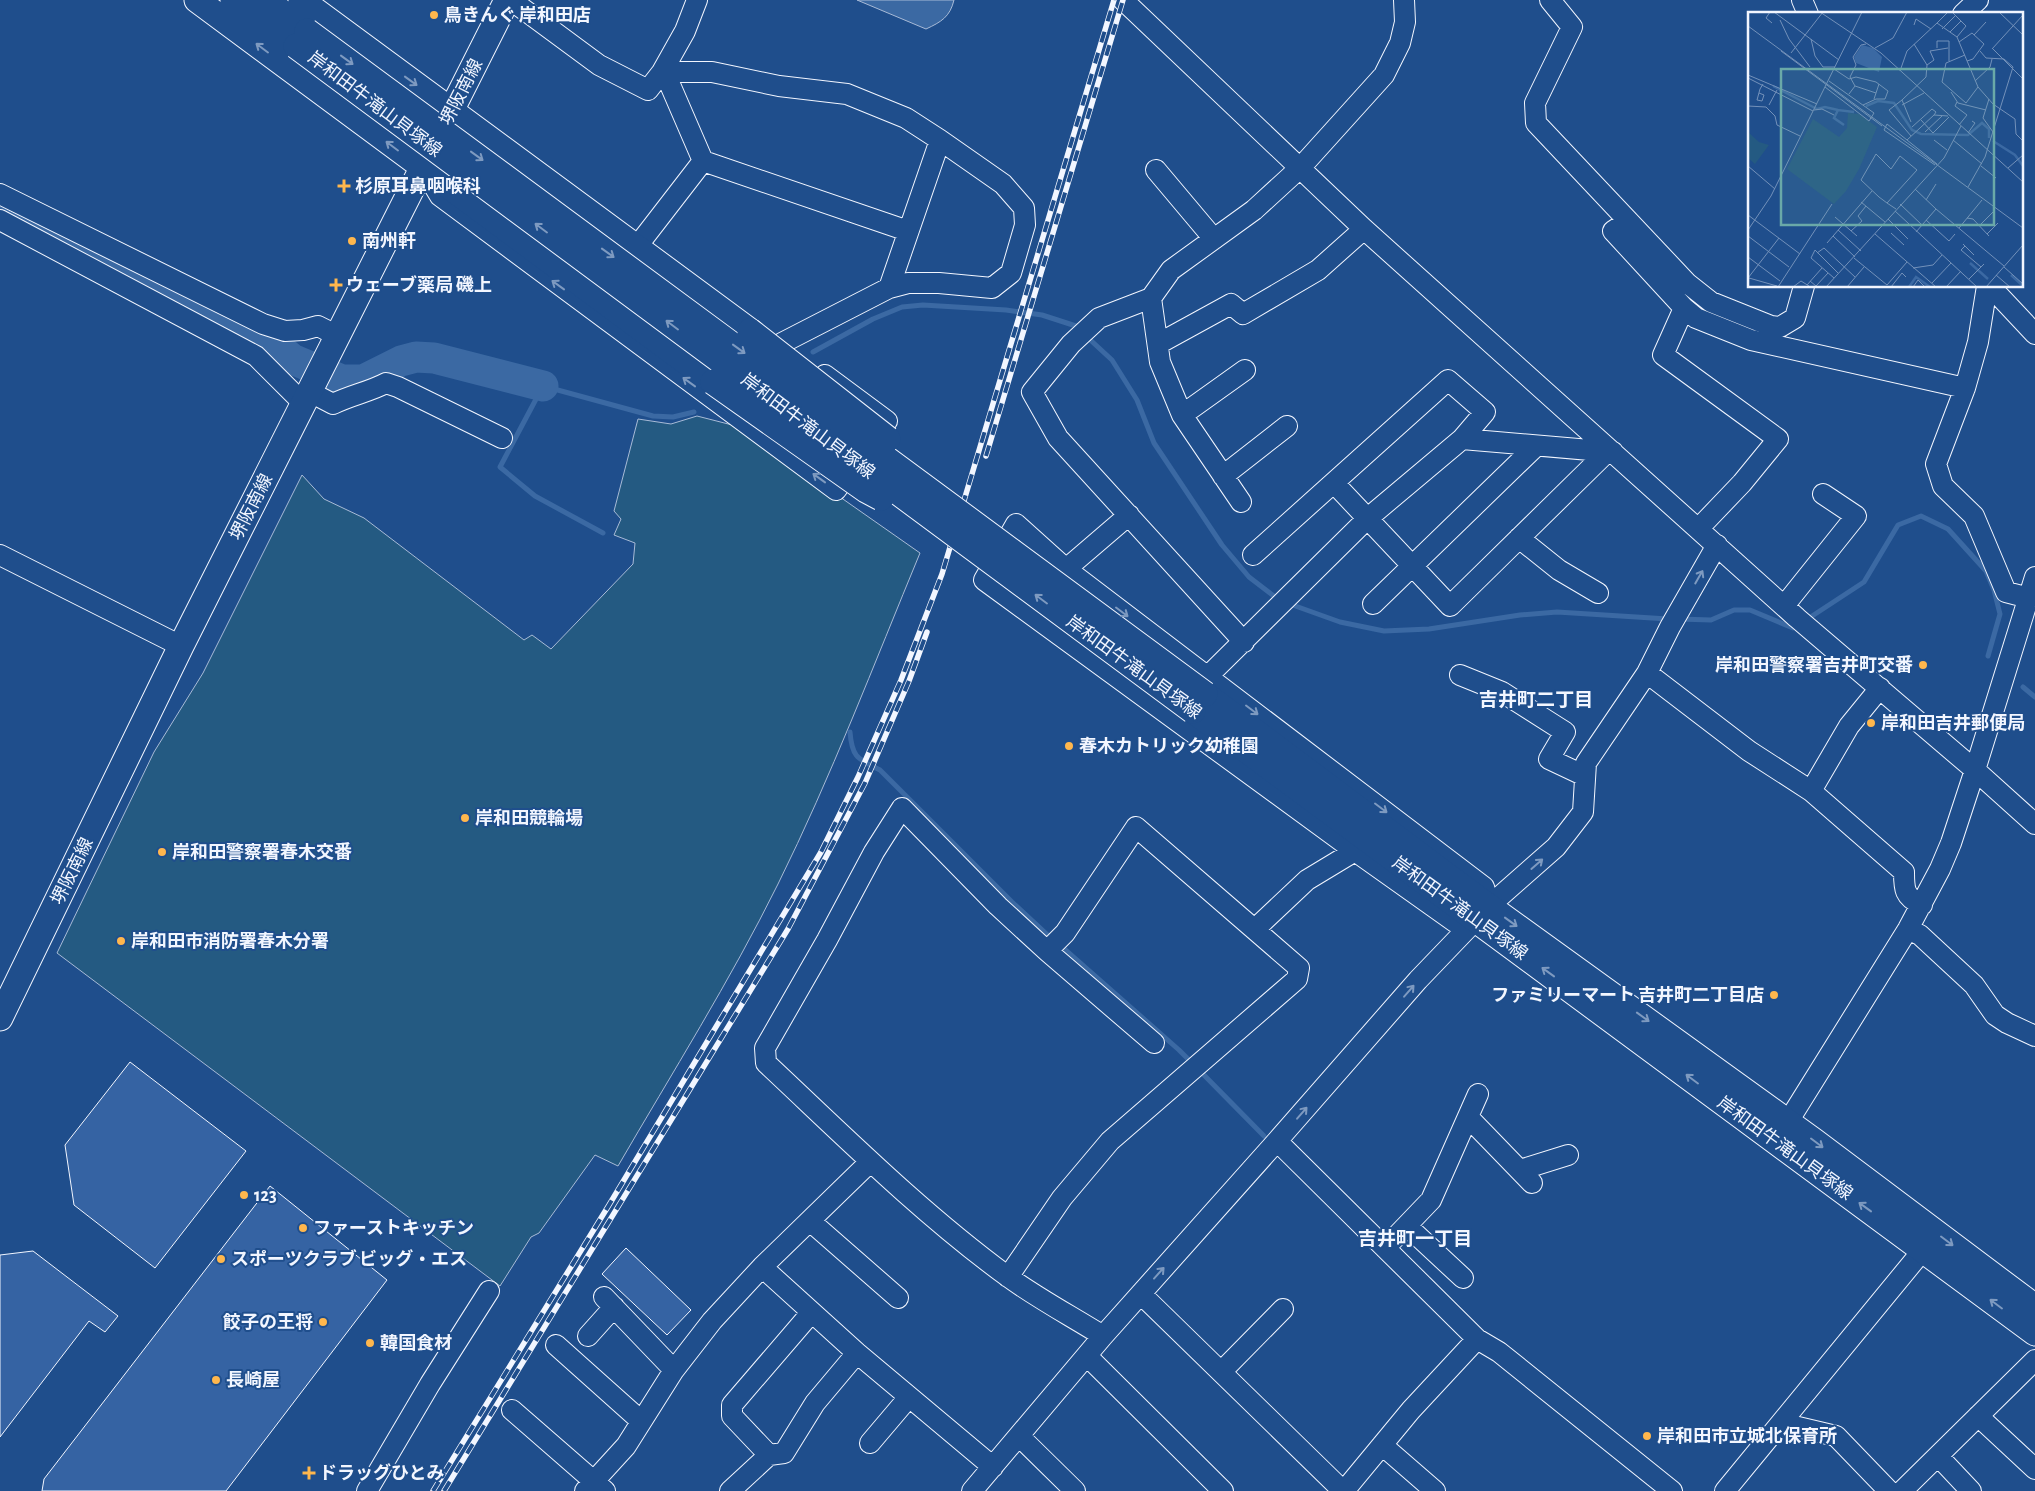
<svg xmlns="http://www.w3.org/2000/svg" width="2035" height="1491" viewBox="0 0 2035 1491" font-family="'Alegreya Sans','Noto Sans JP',sans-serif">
<rect width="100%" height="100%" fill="#1f4e8c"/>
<path fill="#245a82" stroke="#a8bbd7" d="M697,416l43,11 180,126c-46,111 -89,224 -142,331 -48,97 -106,189 -160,282l-23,-11 -56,78 -8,4 -31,49 -443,-333 97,-201 49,-79 99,-198 22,24 40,19 160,122 8,-5 19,14 82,-85 2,-21 -21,-8 7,-16 -7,-8 24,-92 33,5z"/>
<path fill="#3b69a3" stroke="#a8bbd7" d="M857,0h97c-4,17 -13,22 -28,29z"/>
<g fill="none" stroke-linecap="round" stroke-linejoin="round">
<path stroke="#3b69a3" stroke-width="5" d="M1086,336l26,24 25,40 17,43 68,102 27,32 30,23
M813,352l60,-33 29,-12 21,-2 83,5 36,5 34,11 4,4
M603,533l-68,-37 -35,-29 43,-81 110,30 20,1 21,-5
M1287,603l53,19 44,9 45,-2 91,-14 37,-3 111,7
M1679,619l32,1 23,-10h16l43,18 6,-4
M1806,620l58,-38 34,-57 23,-9 27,13 38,42 8,19 6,24 -12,42
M2023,687l12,10
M850,732c2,27 9,27 30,38l132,132 41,38
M1060,945l119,105 14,14
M1199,1070l65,66"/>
<path stroke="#3b69a3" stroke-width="31" d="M0,205l274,139 18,15 50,21h21l38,-19 15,-4 18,1 109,28"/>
</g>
<path fill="#3563a3" stroke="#f2f6ff" d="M130,1062l116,89 -91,117 -81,-63 -9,-60z
M270,1186l117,94 -161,211h-184l2,-12z
M626,1248l65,62 -24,25 -65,-61z
M33,1251l85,65 -13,16 -16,-11 -89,116v-182z"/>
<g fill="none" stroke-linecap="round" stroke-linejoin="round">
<defs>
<path id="minor" d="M511,0l88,65 49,25 14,-18h50l67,14 68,8 59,24 34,22 63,44 21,24 1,17 -14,48 -19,15 -53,-5h-31l-19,5 -107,55
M1123,0l241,229 433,389 178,152 60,54
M1550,0l22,27 -37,76 1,20 151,160 24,19 60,24 9,1 15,-9 9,-32
M1802,0l6,14
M1963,14l15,-14
M703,161l205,70
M1156,170l58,69
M425,171l15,25 396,294 51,-69 -62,-46
M0,194l263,130 22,7 18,-1 15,-4 20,10
M0,220l256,136 48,48
M1628,221l-15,10 71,77 12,10 55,22 214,48
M642,240l61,-79 -35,-81 -6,-8 23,-41 12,-31
M1987,286l-9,56 -13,46 -29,76 7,22 31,30 32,76 23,6
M1990,286l45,48
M889,288l51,-148
M1151,298l-52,20 -28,26 -39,48 26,46 186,204
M1684,308l-21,47 115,84 -36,44 -43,45
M1158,344l73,-40 12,10 75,-44 46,-41
M310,392l23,12c18,-9 36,-12 53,-21l12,4 104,51
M1182,415l63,-45
M1223,476l64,-50
M1334,483l116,123 157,-154
M1241,502l-59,-87 -22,-53 -9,-64 20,-28 83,-60 47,-43 83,-92 16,-32 5,-21 -1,-22
M1519,538l40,32 39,23
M0,555l181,91
M1253,555l195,-175 37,32 -23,27
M1066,569l63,-54
M1373,604l163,-158
M1784,606l72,-90 -33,-22
M1647,673l102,78 62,40 93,81c0,17 0,25 18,33
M1460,675l42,17 63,40 -16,27 36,17
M1208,676l160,-158 94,-79 151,13
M1811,791l38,-65 31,-38
M1477,921l-22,1 -100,-71 -371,-271 32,-56 50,45 418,318 5,19
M1256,928l51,-48 48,-29
M1908,929l12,6 54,50 21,30 12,8 28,13
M1047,951l107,92
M1468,1117l64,66
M1781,1133l127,-204 32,-60 11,-26 24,-73 60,-193
M1277,1141l200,198
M1520,1170l48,-15
M810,1221l88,77
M1407,1226l56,52
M1385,1248l46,-48 47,-106
M762,1267l95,86 136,114
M1008,1277l54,-79 48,-57 187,-162 2,-11 -163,-141 -71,106 -18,18 -49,-45 -96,-98 -28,44 -47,88 -62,108 1,15c78,73 154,149 241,213 30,22 64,40 96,60
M1141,1294l202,197
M604,1297l70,73
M588,1336l26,-29
M556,1345l85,76
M1087,1356l136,135
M1221,1372l62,-63
M512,1410l93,81
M1978,1416l57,53
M1781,1423l55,13 53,55
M1019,1436l56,55
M870,1443l39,-46
M1382,1445l53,46
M769,1455l15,-2 31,-50 42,-50
M1938,1456l33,35
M367,1491l63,-107 59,-93
M585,1491l41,-45 48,-76 38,-49 50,-54 108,-105
M730,1491l39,-36 -37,-39v-11l79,-92
M972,1491l131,-155 174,-195 141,-161 71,-74 67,-59 27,-35 3,-49 61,-90 23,-46 47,-82
M1344,1491l67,-81 66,-71 22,13 173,139
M1725,1491l198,-241
M1902,1491l133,-131"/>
<path id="major" d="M197,0l516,382
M233,0l63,46
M266,0l41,31
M301,0l449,331
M1205,694l271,203 338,244 221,166
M1193,711l842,622
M0,1018l181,-372 326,-646"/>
</defs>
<use href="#minor" stroke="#f2f6ff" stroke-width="22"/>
<use href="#major" stroke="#f2f6ff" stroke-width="27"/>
<use href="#minor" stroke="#1f4e8c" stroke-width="20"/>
<use href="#major" stroke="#1f4e8c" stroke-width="25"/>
<defs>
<path id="rail" d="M986,456l137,-456
M433,1491l176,-286 212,-353 37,-75 43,-97 41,-106 172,-574
M444,1491l344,-562 77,-146 44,-102 18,-49"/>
</defs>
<use href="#rail" stroke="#f2f6ff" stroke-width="5.5"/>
<use href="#rail" stroke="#1f4e8c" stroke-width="4" stroke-dasharray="11" stroke-linecap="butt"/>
<defs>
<path id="major-bridge" d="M307,31l898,663
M296,46l897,665
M750,331l138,108
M713,382l153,108 15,8"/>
</defs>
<use href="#major-bridge" stroke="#f2f6ff" stroke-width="27" stroke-linecap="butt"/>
<use href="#major-bridge" stroke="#1f4e8c" stroke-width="25"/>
</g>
<defs><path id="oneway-shaft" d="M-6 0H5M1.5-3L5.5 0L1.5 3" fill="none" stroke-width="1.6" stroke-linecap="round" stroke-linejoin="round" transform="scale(1.25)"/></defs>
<g stroke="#7e9ac0">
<use href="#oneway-shaft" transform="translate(262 48) rotate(-143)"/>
<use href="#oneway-shaft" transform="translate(347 60) rotate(36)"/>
<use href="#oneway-shaft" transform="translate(411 81) rotate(36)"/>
<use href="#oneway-shaft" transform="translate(392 146) rotate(-143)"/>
<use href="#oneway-shaft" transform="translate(477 156) rotate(36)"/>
<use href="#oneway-shaft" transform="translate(541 228) rotate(-143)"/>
<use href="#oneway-shaft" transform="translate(608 253) rotate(36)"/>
<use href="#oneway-shaft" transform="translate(558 285) rotate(-144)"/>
<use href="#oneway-shaft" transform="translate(672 325) rotate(-143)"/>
<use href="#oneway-shaft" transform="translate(739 349) rotate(36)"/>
<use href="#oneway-shaft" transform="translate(689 382) rotate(-144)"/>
<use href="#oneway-shaft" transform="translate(819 478) rotate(-144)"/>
<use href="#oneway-shaft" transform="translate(1699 577) rotate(-60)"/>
<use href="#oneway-shaft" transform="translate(1041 599) rotate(-143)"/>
<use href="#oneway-shaft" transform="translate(1122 612) rotate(37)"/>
<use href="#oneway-shaft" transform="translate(1252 710) rotate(37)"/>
<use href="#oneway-shaft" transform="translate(1381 808) rotate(37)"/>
<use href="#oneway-shaft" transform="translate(1537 864) rotate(-41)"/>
<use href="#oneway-shaft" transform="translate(1511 922) rotate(36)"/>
<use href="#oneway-shaft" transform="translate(1548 972) rotate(-144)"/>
<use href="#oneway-shaft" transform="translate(1409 991) rotate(-49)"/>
<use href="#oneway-shaft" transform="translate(1643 1017) rotate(36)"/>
<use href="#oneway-shaft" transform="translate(1692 1079) rotate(-143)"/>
<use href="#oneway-shaft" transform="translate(1302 1113) rotate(-49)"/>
<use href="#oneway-shaft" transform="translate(1817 1143) rotate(37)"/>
<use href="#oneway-shaft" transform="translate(1865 1207) rotate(-144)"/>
<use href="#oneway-shaft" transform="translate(1947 1241) rotate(37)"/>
<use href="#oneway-shaft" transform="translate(1159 1273) rotate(-48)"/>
<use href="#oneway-shaft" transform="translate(1996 1304) rotate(-143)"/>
</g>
<g fill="#ffb74d" stroke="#1f4e8c" stroke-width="2">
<circle cx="434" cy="15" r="5"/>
<path d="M341.5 178.5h5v5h5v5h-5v5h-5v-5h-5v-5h5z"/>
<circle cx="352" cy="241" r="5"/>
<path d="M333.5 277.5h5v5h5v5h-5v5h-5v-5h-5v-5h5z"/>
<circle cx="1923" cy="665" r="5"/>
<circle cx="1871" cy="723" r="5"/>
<circle cx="1069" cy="746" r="5"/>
<circle cx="465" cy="818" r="5"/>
<circle cx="162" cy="852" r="5"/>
<circle cx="121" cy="941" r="5"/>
<circle cx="1774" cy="995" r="5"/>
<circle cx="244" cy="1195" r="5"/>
<circle cx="303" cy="1228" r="5"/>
<circle cx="221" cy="1259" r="5"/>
<circle cx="323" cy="1322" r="5"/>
<circle cx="370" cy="1343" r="5"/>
<circle cx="216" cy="1380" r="5"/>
<circle cx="1647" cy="1436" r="5"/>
<path d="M306.5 1465.5h5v5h5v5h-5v5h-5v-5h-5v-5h5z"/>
</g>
<g text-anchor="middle" stroke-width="4" stroke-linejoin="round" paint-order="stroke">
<g font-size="18" font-weight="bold" fill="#f2f6ff" stroke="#1f4e8c" text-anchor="start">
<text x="444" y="21">鳥きんぐ 岸和田店</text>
<text x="355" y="192">杉原耳鼻咽喉科</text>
<text x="362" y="247">南州軒</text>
<text x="346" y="291">ウェーブ薬局 磯上</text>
<text x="1913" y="671" text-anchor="end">岸和田警察署吉井町交番</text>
<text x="1881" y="729">岸和田吉井郵便局</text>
<text x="1079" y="752">春木カトリック幼稚園</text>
<text x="475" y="824">岸和田競輪場</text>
<text x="172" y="858">岸和田警察署春木交番</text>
<text x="131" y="947">岸和田市消防署春木分署</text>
<text x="1764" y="1001" text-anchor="end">ファミリーマート 吉井町二丁目店</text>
<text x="254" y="1201">123</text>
<text x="313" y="1234">ファーストキッチン</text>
<text x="231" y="1265">スポーツクラブ ビッグ・エス</text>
<text x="313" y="1328" text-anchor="end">餃子の王将</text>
<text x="380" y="1349">韓国食材</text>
<text x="226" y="1386">長崎屋</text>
<text x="1657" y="1442">岸和田市立城北保育所</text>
<text x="319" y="1479">ドラッグひとみ</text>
</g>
<g font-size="18" fill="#f2f6ff" stroke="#1f4e8c">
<text transform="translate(461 92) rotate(-63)" y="6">堺阪南線</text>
<text transform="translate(375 104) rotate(37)" y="6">岸和田牛滝山貝塚線</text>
<text transform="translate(808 426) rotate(37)" y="6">岸和田牛滝山貝塚線</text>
<text transform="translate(251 507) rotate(-63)" y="6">堺阪南線</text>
<text transform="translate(1134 667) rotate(36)" y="6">岸和田牛滝山貝塚線</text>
<text transform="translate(72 871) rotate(-64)" y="6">堺阪南線</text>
<text transform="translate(1460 908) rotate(36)" y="6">岸和田牛滝山貝塚線</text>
<text transform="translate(1785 1148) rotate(36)" y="6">岸和田牛滝山貝塚線</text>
</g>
<g font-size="19" font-weight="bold" fill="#f2f6ff" stroke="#1f4e8c">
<text x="1536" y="706">吉井町二丁目</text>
<text x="1415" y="1245">吉井町一丁目</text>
</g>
</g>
<g transform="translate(1748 12)">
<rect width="275" height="275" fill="#1f4e8c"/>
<path d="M100,101l11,1 18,13 -18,42 -13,22 -12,13 -47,-35 26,-50 26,18 8,-9zM0,120l11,10 10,3 -14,19 -7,-6z" fill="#245a82"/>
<path d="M114,33l11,3 9,9 -3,15 -23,-9 -2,-6z" fill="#3b69a3"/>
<path fill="none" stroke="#3b69a3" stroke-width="2.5" d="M25,74l44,23 8,-2 13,3M118,94l12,-5 16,2 18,27 9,4 47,1 14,-12 7,6v9M96,113l-10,-7 4,-8 16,2M245,129l22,14 8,11M222,251l18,16M263,263l12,11M161,275l7,-10 14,10"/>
<path fill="none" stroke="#7391ba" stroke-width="1" d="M22,0l-4,6 6,5M26,0l65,48M72,0l61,41 142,129M204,0l14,14 -9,11M251,0l24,23M32,8l9,19 21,28M189,11l11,-11M166,13l2,-6 15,10M0,14l275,202M194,17l13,-13M202,20l11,-11M226,23l12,-13M63,27l4,17 8,11h12M201,29v20M211,30l13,-9 12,11 -11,15 -6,2M166,32l13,21M127,36l18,-10 14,-26M189,36v-7h12M244,37l31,-34M245,37l30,30M33,39l101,75M232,39l6,7 18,1 9,8M43,41l32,-41M217,43l-19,8 -4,19 24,21 12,-16M86,57l15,10 7,-2 20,5 12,9 -3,8h-9l-13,6M152,59l7,-20 30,-28 20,14 21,50 15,17 22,15 1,15 7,7M0,63l69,29M0,66l65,33M227,69l15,-14 2,-8M107,74l21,7M77,75l44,34 5,-8 -45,-32M203,80l7,11 28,7M11,81l5,2 -2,6 -5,-1 3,-11 3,-5M101,82l6,-8 -5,-9 6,-12 -3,-8 8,-12 5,-1M126,87l5,-15M241,87l-6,19 10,14M154,88l-13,10 22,26M209,90l-2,4 12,9 -8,10M21,93l8,-15M154,93l22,-12M0,94l18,1 9,9 2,9 23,11M66,98l8,-1 12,6M173,108l12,13 16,-16M163,110l-9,-22 24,-23 1,-12 7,-5 -4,-9 18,-3M164,115l20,-18 4,3 -2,3M177,120l17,-16M220,121l7,-10 -3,-2M159,128l27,-25 14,1M186,128l13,10M205,128l29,24M187,153l-51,-35 3,-6 50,40M0,154l27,23M233,154l15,12M260,156l15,-13M220,175l17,-30 28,-90M167,177l21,20M178,188l10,-16M113,190l24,20M139,191l30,-33 -17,-14 -9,13 -15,-15 -15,26 18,17 8,6 9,6M152,192l22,21M147,199l82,76M0,203l52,39M87,205l22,19M219,206l6,1 16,17M140,207l20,20M178,208l23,21 6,-7M231,214l16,-16M211,216l23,-28M0,218l23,-34 91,-184M90,218l23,21M103,219l11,-10 -4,-5 8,-10M168,220l20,-23 68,57M143,221l13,12M127,222l61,53M239,222l11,-11M0,224l41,31M85,224l22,21M79,231l45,-52M215,232l11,11M217,234l-4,4 20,17M69,241l7,-5 31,29M0,245l32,24M106,246l33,27 20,-23M256,255l19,17M165,256l20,-3 9,-10M248,263l14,12M0,266l31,-40M1,266l28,8M86,266l-23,-20 4,-8 23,23M221,267l15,-15M62,269l6,5 12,-13M184,271l19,-20M59,273l15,-17M30,275l54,-83M45,275l8,-6 8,5M78,275l118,-129 17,-32M99,275l17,-20M143,275l11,-14 4,4M165,275l5,-7 7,7M198,275l15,-16M238,275l37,-42"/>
<path fill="#6aa9a8" fill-opacity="0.15" stroke="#6aa9a8" stroke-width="2.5" d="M33,57h213v156h-213z"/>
<rect width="275" height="275" fill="none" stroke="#f2f6ff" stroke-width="2.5"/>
</g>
</svg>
